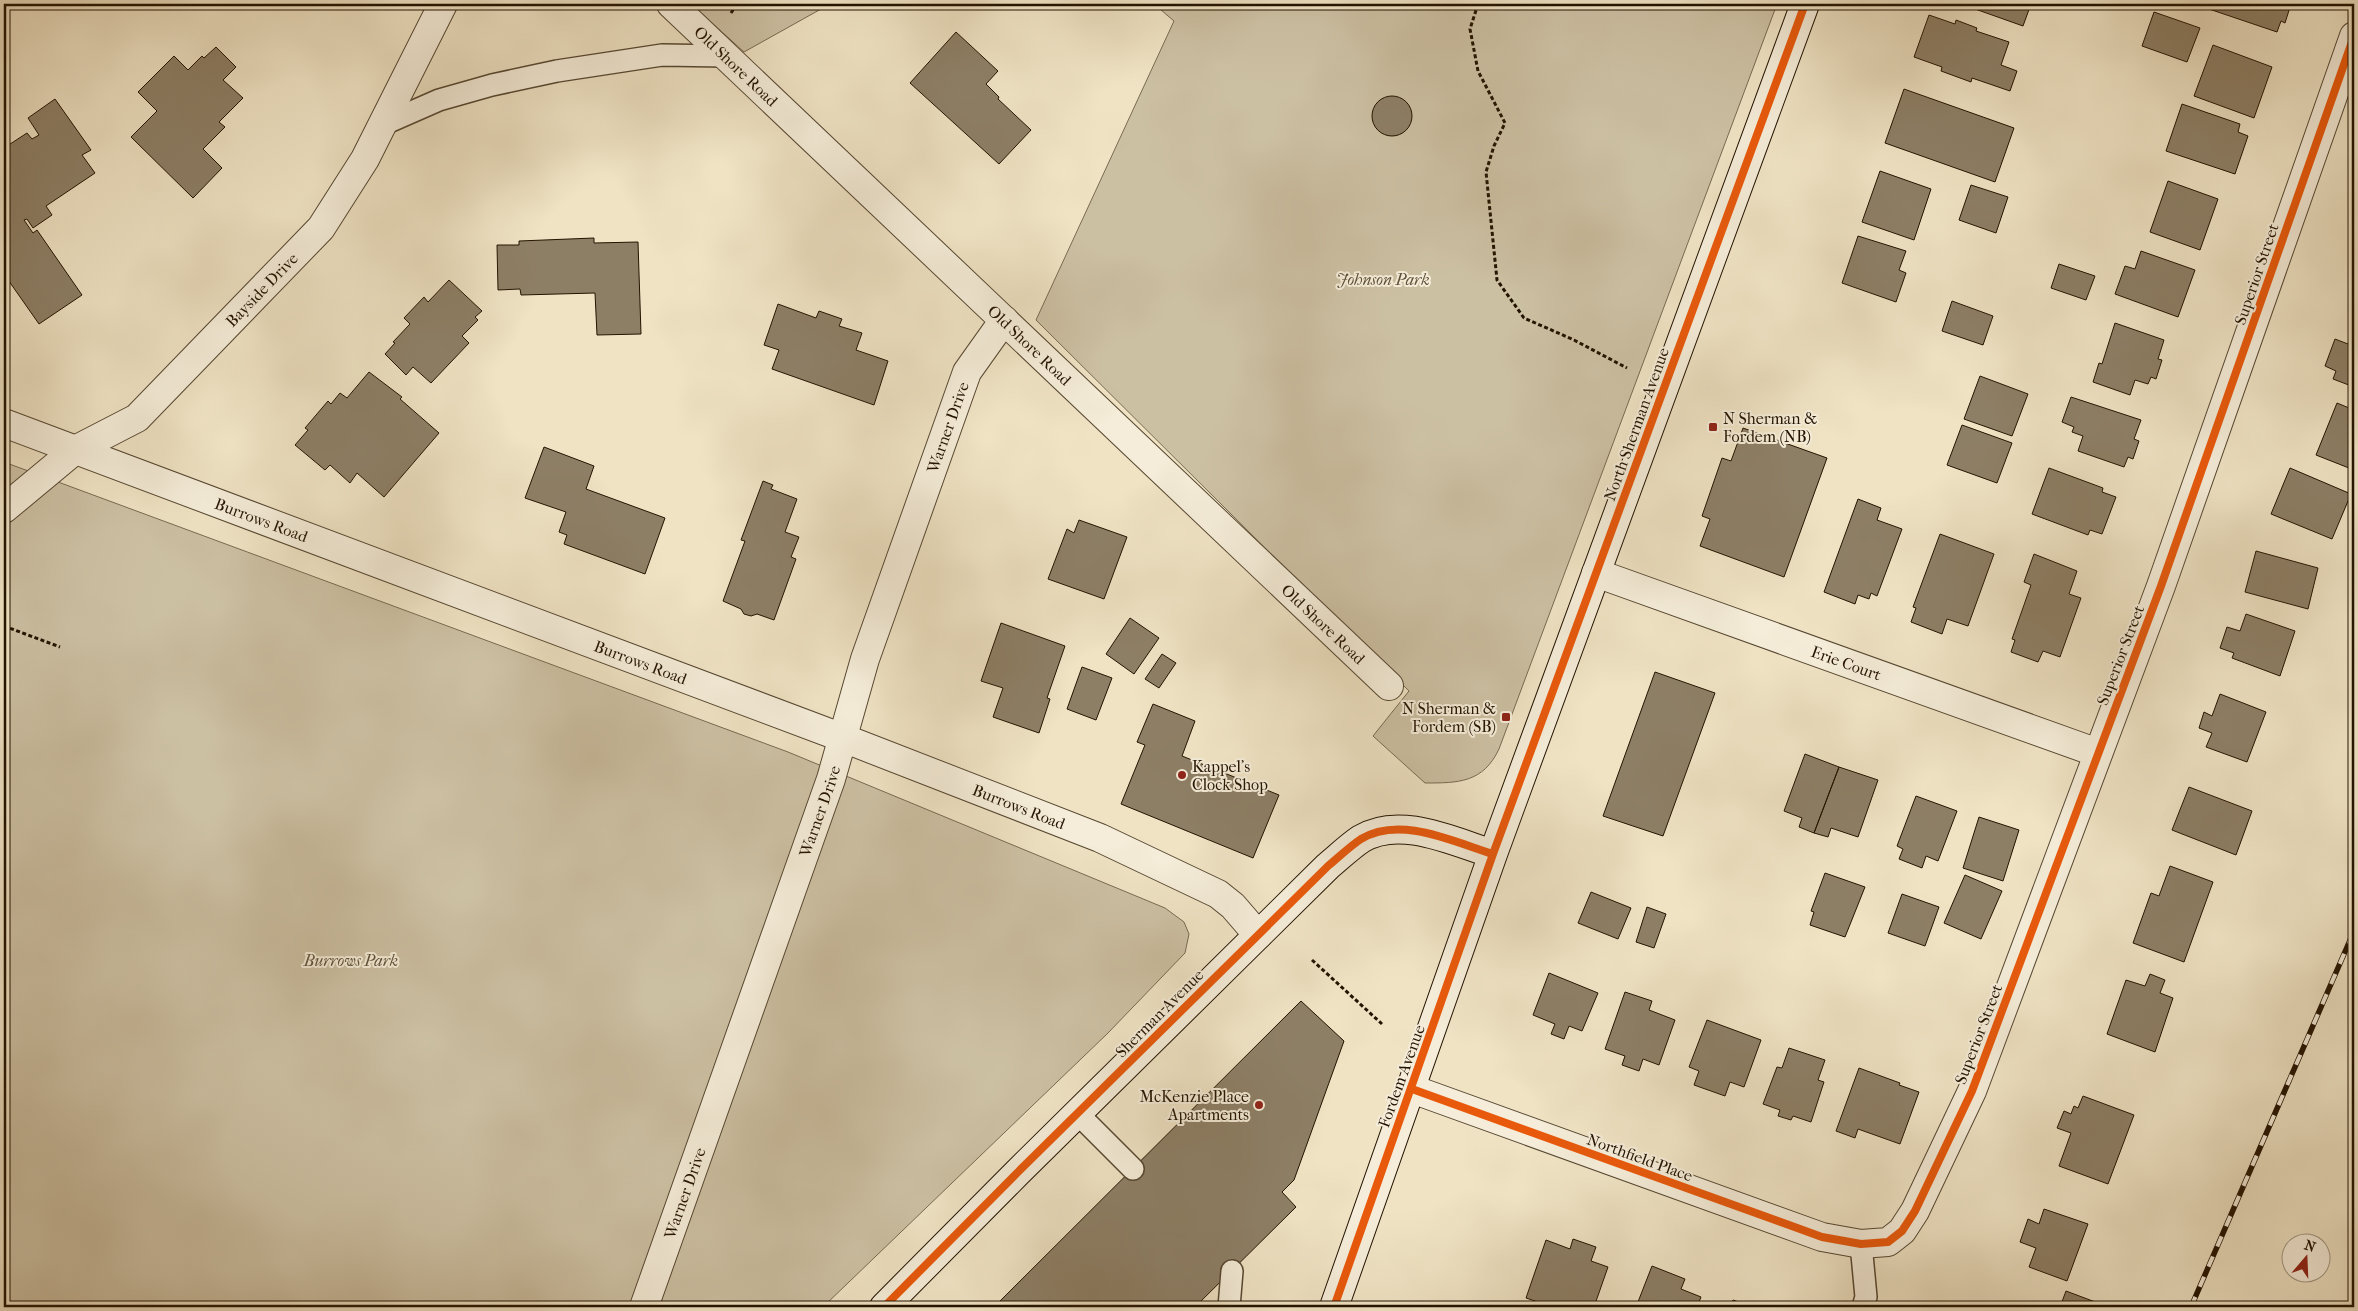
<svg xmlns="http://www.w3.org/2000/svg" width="2358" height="1311" viewBox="0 0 2358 1311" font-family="'IM FELL French Canon',serif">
<rect width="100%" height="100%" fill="#efe3c4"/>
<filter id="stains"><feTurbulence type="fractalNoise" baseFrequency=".004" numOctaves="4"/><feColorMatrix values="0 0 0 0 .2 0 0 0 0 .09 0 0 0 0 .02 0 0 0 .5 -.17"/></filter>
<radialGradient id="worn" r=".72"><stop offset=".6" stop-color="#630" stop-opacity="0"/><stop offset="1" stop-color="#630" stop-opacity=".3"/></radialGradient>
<path fill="#ccc0a3" stroke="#786a52" d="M691,4h139l-86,48z
M1154,4h623l-278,745c-16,34 -41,34 -74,34l-52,-47 36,-45 -373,-371 138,-299z
M4,462l784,290 377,156 19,14 5,12 -4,19 -77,80 -285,274h-819z"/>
<path fill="#8d7f66" stroke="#231300" d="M1961,4h70l-8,22z
M2208,4h83l-6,19 -4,-2 -4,11 -71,-24z
M2154,12l46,16 -13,34 -45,-16z
M1929,15l26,9 1,-4 21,8 -1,3 33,11 -8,23 16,6 -7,20 -38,-13 -1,4 -30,-11 1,-4 -28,-10z
M956,32l42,39 -12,13 13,13 -1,2 33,31 -32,34 -89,-81z
M2213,45l59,22 -18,51 -60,-22z
M216,47l20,20 -13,13 20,18 -24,24 6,5 -22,22 19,19 -29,30 -62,-61 26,-26 -19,-19 36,-36 14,14 14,-14 2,2z
M1904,89l110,39 -19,54 -110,-39z
M1372 116a20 20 0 1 1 40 0a20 20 0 1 1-40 0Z
M55,99l36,51 -9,5 13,18 -49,33 6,9 -19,13 -6,-9 -3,1 9,13 4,-3 45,65 -43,29 -35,-50v-126l23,-15 5,6 7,-4 -11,-17z
M2182,104l58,20 -2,8 10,4 -13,38 -69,-23z
M1880,171l51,18 -17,51 -52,-18z
M2168,181l50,18 -18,51 -50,-18z
M1971,185l37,12 -12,36 -37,-13z
M1858,236l48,15 -7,19 7,3 -10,29 -54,-19z
M594,238v5l44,-1 3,92 -44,1 -2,-42 -74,2 -1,-6 -22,1 -1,-45h22v-4z
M2141,251l54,19 -17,47 -63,-23 10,-28 10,3z
M2059,264l36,12 -9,24 -35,-12z
M449,280l33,31 -7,6 3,3 -16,16 7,7 -38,40 -18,-16 -7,8 -21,-21 10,-11 -2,-1 17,-18 -6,-6 20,-21 4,5z
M1952,301l41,15 -10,29 -41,-14z
M778,304l38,14 3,-7 23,8 -3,7 23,7 -6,17 32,11 -14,44 -102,-36 7,-19 -15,-5z
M2115,323l49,17 -6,19 4,1 -6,19 -5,-2 -3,7 -13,-4 -5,15 -37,-13 6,-19 3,1z
M2353,332l1,1v54l-21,-8 3,-8 -11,-5 10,-27 13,5z
M369,372l33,25 -2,2 39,34 -55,64 -27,-24 -7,10 -20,-18 -5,5 -30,-25 13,-15 -3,-2 23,-27 3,3 9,-11 7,5z
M1980,376l48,18 -16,42 -48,-17z
M2071,397l70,23 -7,19 5,2 -6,18 -5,-2 -4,10 -46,-16 5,-15 -11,-4 2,-5 -12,-5z
M2337,403l17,7v60l-38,-15z
M1962,425l50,18 -15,40 -50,-18z
M1743,428l84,30 -43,119 -84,-31 10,-27 -8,-3 20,-58 9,3z
M544,447l50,19 -8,23 79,29 -20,56 -81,-30 3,-9 -8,-3 7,-20 -41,-14z
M2049,468l54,20 -1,4 14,5 -14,37 -12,-4 -2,5 -56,-21z
M2290,468l61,26 -19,45 -61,-25z
M763,481l10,4 -2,4 26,10 -12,33 14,5 -8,20 5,2 -22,61 -17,-6 -6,2 -7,-2 -3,-5 -18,-8 22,-60 -4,-1z
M1858,499l23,9 -4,12 25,9 -25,67 -6,-3 -2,6 -11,-4 -3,9 -31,-12z
M1079,520l48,17 -23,62 -56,-20 19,-50 7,4z
M1940,534l54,20 -26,72 -21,-7 -5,15 -31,-12 5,-14 -3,-1z
M2256,551l62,17 -10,41 -63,-17z
M2034,554l43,17 -8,23 12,4 -21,59 -17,-6 -5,11 -27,-10 4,-12 -3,-1 19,-54 -7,-3z
M2246,614l49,17 -15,45 -48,-18 2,-5 -14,-5 7,-21 13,4z
M1130,618l29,20 -25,36 -28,-20z
M1001,623l64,23 -18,52 3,1 -11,34 -46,-16 10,-29 -22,-7z
M1162,654l14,9 -17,25 -14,-9z
M1082,667l30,11 -16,42 -29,-11z
M1655,672l60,21 -52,143 -60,-20z
M2220,694l46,18 -19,50 -41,-15 6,-14 -13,-5 5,-16 8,4z
M1153,704l42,17 -13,35 97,39 -26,63 -132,-54 24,-59 -8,-3z
M1805,754l34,13 -25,66 -15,-6 3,-9 -18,-7z
M1839,767l39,13 -20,57 -27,-9 -3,9 -14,-4z
M2189,787l63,24 -16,44 -64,-25z
M1916,796l41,15 -19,50 -12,-5 -4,12 -23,-9 4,-10 -6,-3z
M1979,817l40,13 -16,51 -40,-13z
M2170,866l43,16 -29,80 -51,-19 18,-50 8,3z
M1825,873l40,14 -20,50 -35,-12 4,-13 -3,-1z
M1965,875l37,16 -21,48 -37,-16z
M1591,892l40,16 -13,31 -40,-16z
M1902,894l37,13 -14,39 -37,-13z
M1647,907l19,7 -12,34 -18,-6z
M1549,973l49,20 -16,38 -13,-5 -5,13 -13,-5 4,-10 -22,-9z
M2150,974l15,6 -5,13 13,5 -18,54 -48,-18 19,-54 19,6z
M1625,992l27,9 -3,9 26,10 -16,45 -16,-6 -4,12 -17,-6 3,-9 -20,-7z
M1301,1001l43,40 -50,139 -12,12 14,15 -101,100h-201z
M1707,1020l54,20 -17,47 -14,-5 -5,14 -31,-11 5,-14 -10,-4z
M1789,1048l36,12 -7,20 6,2 -13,40 -18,-6 -2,4 -13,-4 2,-6 -17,-6 14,-37 5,1z
M1859,1068l41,15 -1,2 20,7 -19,52 -42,-15 -3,9 -19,-7z
M2083,1096l51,19 -26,69 -49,-18 12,-33 -14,-5 7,-17 7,3 3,-8 4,2z
M2044,1209l44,15 -21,57 -38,-14 7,-19 -16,-6 8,-23 11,5z
M1573,1239l23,8 -5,14 17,6 -14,40h-41l-27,-9 20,-58 24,9z
M1652,1266l33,13 -4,10 20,8 -4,10h-61z
M2066,1291l40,15v1h-46z
M1733,1300l20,7h-23z"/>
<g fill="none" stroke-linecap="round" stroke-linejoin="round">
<defs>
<path id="lane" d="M382,125l57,-25 53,-15 65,-14 105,-16 64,1
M1077,1113l56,56
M1861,1244l5,53 -3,10
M1229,1307l3,-36"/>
<g id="street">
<path id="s1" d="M671,4l718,682"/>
<path id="s2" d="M4,423l839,315 257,100 118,56 15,12 25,29"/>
<path id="s3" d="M4,509l71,-59 62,-32 184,-190 44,-69 78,-155"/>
<path id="s4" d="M1596,573l502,180"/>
<path d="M1412,1089l410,148 39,7 27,-2 14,-11 13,-20 57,-120 189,-505 193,-550"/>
<path id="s5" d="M644,1307l187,-528 34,-120 102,-287 37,-52"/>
</g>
<path id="secondary" d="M884,1307l133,-134 311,-307c11,-9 21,-19 33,-27 39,-24 93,3 132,15
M1334,1307l159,-453 312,-850"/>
</defs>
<use href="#lane" stroke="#564731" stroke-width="24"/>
<use href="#street" stroke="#564731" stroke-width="30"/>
<use href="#secondary" stroke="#231300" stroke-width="30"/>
<path stroke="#231300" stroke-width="3" stroke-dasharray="4 2.5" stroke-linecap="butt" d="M1478,4l-8,25 8,42 27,52 -11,23 -8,26 11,108 27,38 50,22 53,28
M731,13l6,-9
M4,626l56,21
M1312,960l70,64"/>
<use href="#lane" stroke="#f5edd9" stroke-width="21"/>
<use href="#street" stroke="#f5edd9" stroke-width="28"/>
<use href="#secondary" stroke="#f5edd9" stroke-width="28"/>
<defs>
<path id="rail" d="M2191,1307l163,-376"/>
</defs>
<use href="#rail" stroke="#231300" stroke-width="5.5"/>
<use href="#rail" stroke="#f5edd9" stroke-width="4" stroke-dasharray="11" stroke-linecap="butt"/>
<defs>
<path id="cycleway" d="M1412,1089l410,148 39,7 27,-2 14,-11 13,-20 57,-120 189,-505 193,-550
M884,1307l133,-134 311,-307c11,-9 21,-19 33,-27 39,-24 93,3 132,15
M1334,1307l159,-453 312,-850"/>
</defs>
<use href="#cycleway" stroke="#f5edd9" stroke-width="11"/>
<use href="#cycleway" stroke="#e8590c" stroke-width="8"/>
</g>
<g fill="#8f2418" stroke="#f5edd9" stroke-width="2">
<rect x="1708" y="422" width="10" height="10" rx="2.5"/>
<rect x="1501" y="712" width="10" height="10" rx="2.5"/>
<circle cx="1182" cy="775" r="5"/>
<circle cx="1259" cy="1105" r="5"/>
</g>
<g text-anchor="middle" stroke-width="4" stroke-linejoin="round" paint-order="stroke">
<g font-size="16" fill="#231300" stroke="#f5edd9">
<text dy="6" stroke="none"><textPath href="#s1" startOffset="90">Old Shore Road</textPath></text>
<text transform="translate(2256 274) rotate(-71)" y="6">Superior Street</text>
<text dy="6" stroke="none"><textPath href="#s3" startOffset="341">Bayside Drive</textPath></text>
<text dy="6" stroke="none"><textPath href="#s1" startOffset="495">Old Shore Road</textPath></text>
<text transform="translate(1636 424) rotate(-70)" y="6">North Sherman Avenue</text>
<text dy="6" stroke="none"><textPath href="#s5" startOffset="931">Warner Drive</textPath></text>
<text dy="6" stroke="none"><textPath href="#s2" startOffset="275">Burrows Road</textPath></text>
<text dy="6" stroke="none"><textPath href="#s1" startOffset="900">Old Shore Road</textPath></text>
<text transform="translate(2120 655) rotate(-69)" y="6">Superior Street</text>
<text dy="6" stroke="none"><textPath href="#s2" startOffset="680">Burrows Road</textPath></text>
<text dy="6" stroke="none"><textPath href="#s4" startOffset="266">Erie Court</textPath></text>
<text dy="6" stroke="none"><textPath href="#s2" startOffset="1085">Burrows Road</textPath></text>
<text dy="6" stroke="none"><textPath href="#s5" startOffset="526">Warner Drive</textPath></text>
<text transform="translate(1159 1013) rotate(-45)" y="6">Sherman Avenue</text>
<text transform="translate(1978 1034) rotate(-69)" y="6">Superior Street</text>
<text transform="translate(1401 1076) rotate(-70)" y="6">Fordem Avenue</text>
<text transform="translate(1640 1157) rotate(20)" y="6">Northfield Place</text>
<text dy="6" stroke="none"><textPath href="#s5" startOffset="121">Warner Drive</textPath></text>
</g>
<g font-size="16" font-style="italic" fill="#5e5039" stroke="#f5edd9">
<text x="1383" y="285">Johnson Park</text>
<text x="351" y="966">Burrows Park</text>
</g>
<g font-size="16" fill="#231300" stroke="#f5edd9" text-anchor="start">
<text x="1723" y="424">N Sherman &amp;<tspan x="1723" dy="18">Fordem (NB)</tspan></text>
<text x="1496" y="714" text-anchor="end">N Sherman &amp;<tspan x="1496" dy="18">Fordem (SB)</tspan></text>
<text x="1192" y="772">Kappel's<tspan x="1192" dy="18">Clock Shop</tspan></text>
<text x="1249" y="1102" text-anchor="end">McKenzie Place<tspan x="1249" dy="18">Apartments</tspan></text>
</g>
</g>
<rect width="2358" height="1311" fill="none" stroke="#efe3c4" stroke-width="20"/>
<rect x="5" y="5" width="2348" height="1301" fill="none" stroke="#231300" stroke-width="2.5"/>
<rect x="10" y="10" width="2338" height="1291" fill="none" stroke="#231300"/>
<g transform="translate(2306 1258) rotate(19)"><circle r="24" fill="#f5edd9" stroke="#a19682"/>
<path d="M0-4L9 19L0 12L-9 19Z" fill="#8f2418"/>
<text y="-8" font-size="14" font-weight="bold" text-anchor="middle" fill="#231300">N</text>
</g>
<rect width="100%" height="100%" filter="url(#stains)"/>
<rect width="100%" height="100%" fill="url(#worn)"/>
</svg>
